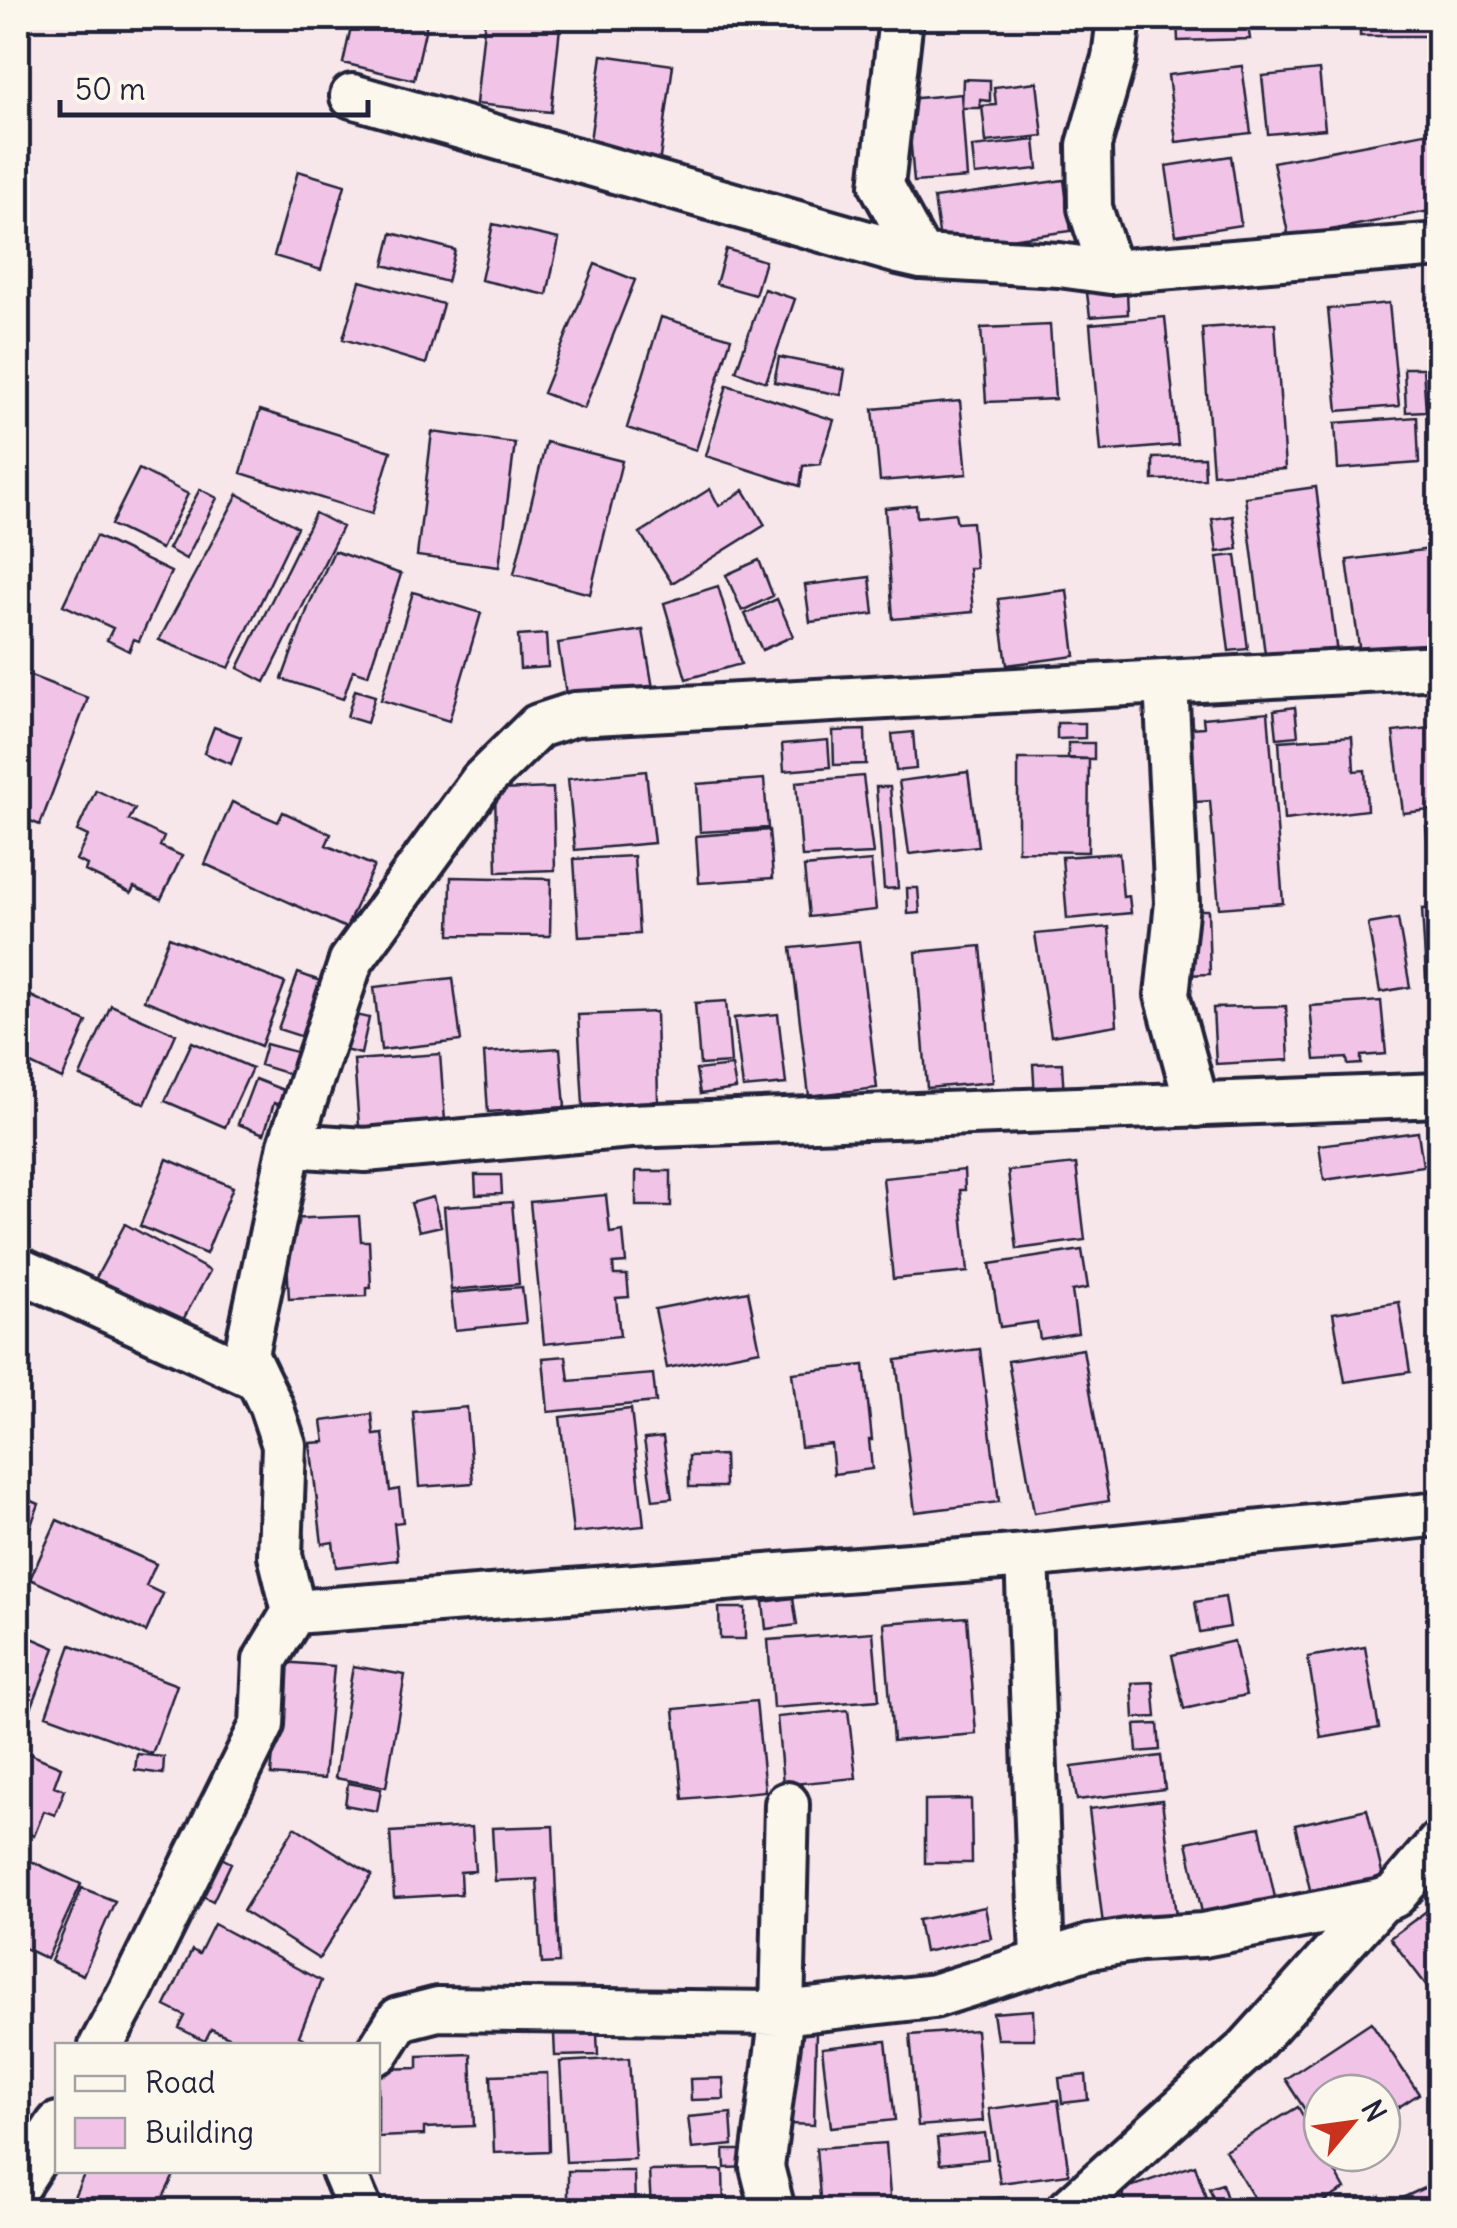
<svg xmlns="http://www.w3.org/2000/svg" width="1457" height="2228" viewBox="0 0 1457 2228" font-family="Delius,sans-serif">
<rect width="100%" height="100%" fill="#f8e7ea"/>
<filter id="ink" filterUnits="userSpaceOnUse"><feTurbulence type="fractalNoise" baseFrequency=".01" numOctaves="2"/><feDisplacementMap in="SourceGraphic" scale="20" xChannelSelector="R" yChannelSelector="G"/><feConvolveMatrix kernelMatrix="1 2 1 2 8 2 1 2 1" color-interpolation-filters="sRGB"/></filter>
<g filter="url(#ink)">
<path fill="#f1c3e6" stroke="#22223b" stroke-width="2.5" d="M353,18h75l-14,62 -71,-17z
M485,18h76l-10,94 -75,-8z
M1177,18h70l3,21 -72,2z
M1274,18h56l1,10 -56,1z
M1360,18h65l1,18h-66z
M602,55l71,10 -15,107 -71,-10z
M1242,66l9,67 -75,9 -8,-67z
M1319,70l6,59 -57,5 -6,-58z
M963,79l27,1v21l-10,-1v8h-18z
M1037,82l6,54 -57,6 -4,-36 14,-1 -2,-18z
M961,94l6,84 -53,4 -7,-83z
M1440,130v79l-151,29 -16,-76z
M1035,140l3,29 -63,6 -3,-28z
M1231,156l10,69 -65,10 -10,-69z
M298,171l47,14 -24,85 -47,-14z
M1064,180l7,51 -130,17 -7,-50z
M493,224l66,15 -12,56 -66,-15z
M392,233l63,17 -8,32 -63,-17z
M726,249l39,12 -10,34 -39,-11z
M595,264l40,16 -51,129 -41,-16z
M360,281l83,23 -17,60 -83,-25z
M764,289l31,10 -29,83 -30,-11z
M1127,291l1,23 -38,3 -3,-24z
M1389,303l10,103 -61,5 -10,-102z
M661,317l70,21 -35,112 -69,-22z
M1165,317l13,128 -77,7 -11,-128z
M1275,323l10,146 -72,5 -11,-146z
M1050,325l5,74 -69,3 -5,-74z
M779,357l66,13 -4,25 -67,-13z
M1404,368h19l3,43 -20,1z
M727,385l107,35 -14,44 -17,2 -3,20 -94,-30z
M960,401l7,73 -87,7 -7,-72z
M260,410l131,41 -19,63 -131,-41z
M1417,417l2,46 -81,6 -3,-46z
M432,432l83,11 -16,124 -82,-11z
M546,442l76,19 -32,133 -76,-20z
M1204,457l1,22 -52,1v-22z
M139,469l49,25 -27,55 -50,-24z
M1316,487l21,167 -71,8 -21,-165z
M200,489l17,9 -31,61 -18,-10z
M710,489l9,17 25,-16 21,35 -93,58 -32,-50z
M238,494l59,33 -68,141 -70,-28z
M916,505l1,12 38,-4 2,10 15,-1 4,46h-7l4,44 -80,7 -8,-111z
M315,513l27,14 -77,155 -27,-14z
M1233,516l5,33 -21,3 -5,-33z
M96,536l75,36 -32,69 -5,-2 -5,12 -22,-11 6,-12 -50,-23z
M1431,549l9,63v32l-80,10 -13,-94z
M334,551l67,23 -33,101 -15,-5 -10,29 -61,-20 27,-74z
M1236,555l12,94 -19,2 -12,-94z
M759,560l14,36 -31,15 -16,-36z
M870,577l4,37 -64,8 -5,-37z
M718,586l23,78 -55,15 -22,-76z
M1067,590l8,66 -68,9 -9,-66z
M413,592l68,21 -32,108 -68,-21z
M777,599l16,37 -31,14 -17,-36z
M643,630l11,64 -86,13 -10,-64z
M546,634l2,33 -28,2 -2,-33z
M23,673l65,25 -48,127 -22,-9v-129z
M355,690l20,6 -8,27 -20,-6z
M1295,707l3,29 -21,2 -3,-28z
M1268,712l15,191 -64,5 -9,-107 -14,1 -6,-74 14,-1 -1,-9z
M1057,723h28v15l-28,1z
M214,727l27,10 -10,27 -27,-11z
M1440,727v82l-37,4 -10,-81z
M865,730l1,34 -32,1 -1,-34z
M913,732l3,37 -20,2 -4,-37z
M1352,736l2,35 11,-1 2,40 -83,10 -5,-79z
M828,740l2,27 -46,4 -2,-27z
M1068,743h26v16l-26,-1z
M1018,759h71l-1,93 -70,-1z
M646,771l8,72 -79,7 -7,-71z
M968,772l10,74 -69,8 -10,-73z
M863,776l10,78 -71,3 -6,-75z
M764,779l4,49 -68,4 -3,-48z
M876,787h14l8,101 -14,1z
M553,788l2,82 -58,2 -2,-82z
M96,790l39,19 -6,11 35,17 -4,9 22,10 -21,43 -27,-12 -3,6 -46,-22 2,-6 -11,-5 12,-24 -11,-5z
M232,802l46,20 5,-10 48,22 -5,11 48,21 -28,62 -141,-64z
M1440,825v20l-12,2 -2,-21z
M769,830l4,48 -74,5 -3,-47z
M1119,853l4,44 6,-1 2,17 -64,6 -5,-62z
M634,856l5,78 -60,3 -5,-78z
M871,861l5,49 -67,7 -5,-50z
M451,877l100,2 -1,57 -100,-1z
M907,888h11l2,25 -12,1z
M1440,908v69l-14,1 -4,-69z
M1182,910h26l2,64 -25,1z
M1398,919l12,68 -30,5 -12,-68z
M1109,927l8,98 -66,11 -16,-102z
M169,937l116,46 -24,63 -117,-46z
M859,941l18,147 -68,8 -18,-148z
M981,946l12,136 -66,6 -11,-136z
M298,973l25,9 -20,55 -25,-8z
M453,978l8,63 -80,9 -7,-63z
M18,990l69,32 -25,57 -44,-21z
M1440,994v54h-3l-7,-53z
M726,1001l5,62 -31,2 -5,-62z
M1381,1001l5,53 -25,2v8l-13,1 -1,-7 -32,2 -5,-54z
M111,1005l65,29 -31,70 -65,-28z
M1286,1006l3,54 -73,4 -3,-56z
M656,1012l2,89 -75,4 -5,-90z
M347,1013l22,5 -8,36 -21,-5z
M778,1014l8,70 -43,4 -9,-70z
M192,1042l60,26 -27,59 -60,-26z
M266,1044l30,8 -7,22 -29,-9z
M560,1048l5,59 -77,5 -4,-59z
M440,1054l5,67 -86,6 -5,-67z
M1062,1063l2,35 -29,1 -2,-35z
M732,1066l4,23 -36,5 -4,-24z
M255,1079l31,12 -5,15 -7,-3 -10,31 -26,-10z
M1418,1132l5,34 -99,14 -5,-35z
M167,1159l66,28 -27,67 -66,-28z
M1076,1164l9,76 -68,9 -9,-78z
M964,1170l1,20h-5l8,82 -75,7 -10,-101z
M636,1171h35v35h-35z
M475,1175h26l1,19 -26,1z
M606,1195l4,38 13,-2 3,32 -13,1 1,11h13l2,22 -13,1 4,38 -76,8 -14,-142z
M433,1197l8,29 -22,5 -8,-28z
M512,1202l7,82 -68,6 -7,-83z
M359,1216l2,25h8l2,47h-4v8l-78,3 -4,-80z
M125,1224l85,47 -35,63 -84,-47z
M1082,1250l6,38 -16,3 6,42 -38,6 -3,-17 -37,5 -10,-63z
M522,1287l4,36 -71,7 -4,-37z
M748,1291l12,59 -93,18 -12,-59z
M1399,1302l11,70 -65,10 -12,-69z
M980,1349l19,153 -84,10 -19,-152z
M1083,1349l26,152 -75,12 -26,-152z
M566,1356l3,25 84,-7 3,28 -108,10 -5,-54z
M864,1365l8,75h-3l3,29 -38,5 -3,-30 -30,3 -9,-74z
M467,1407l6,76 -54,4 -6,-75z
M631,1409l13,117 -71,7 -13,-116z
M372,1414l2,21 9,-1 7,57 9,-2 4,33 -9,1 4,37 -62,7 -3,-25 -11,2 -12,-101 15,-1 -3,-21z
M663,1437l9,61 -19,2 -9,-61z
M724,1455l1,32h-36v-31z
M18,1495l21,9 -21,55z
M57,1520l99,44 -10,22 17,8 -17,38 -116,-53z
M1225,1597l5,30 -30,5 -5,-30z
M793,1598l4,27 -31,4 -3,-27z
M719,1608h26v31h-25z
M967,1617l9,117 -83,7 -9,-118z
M18,1632l37,16 -23,58 -14,-6z
M873,1632l6,68 -106,8 -5,-68z
M1234,1641l12,54 -62,14 -12,-54z
M71,1645l106,40 -25,69 -106,-39z
M1365,1647l14,81 -58,10 -13,-81z
M281,1662l53,4 -10,113 -53,-4z
M353,1666l52,9 -19,112 -51,-9z
M1153,1682l3,35 -22,1 -2,-35z
M756,1701l9,90 -82,8 -9,-90z
M848,1710l8,68 -73,7 -6,-68z
M1158,1724l2,26 -23,2 -2,-27z
M18,1749l43,18 -7,19 11,4 -10,25 -11,-4 -10,25 -16,-7z
M137,1754l27,3 -1,17 -28,-4z
M1161,1756l4,33 -88,11 -5,-33z
M348,1783l33,6 -4,22 -32,-6z
M971,1799l1,64h-47v-63z
M1162,1800l15,124 -73,9 -15,-124z
M1367,1809l17,72 -72,17 -17,-73z
M553,1826l6,137 -17,1 -5,-85 -42,2 -3,-53z
M295,1827l77,48 -53,84 -76,-48z
M472,1827l3,44 -15,1 1,22 -67,4 -4,-66z
M1260,1827l15,71 -73,15 -15,-71z
M214,1854l17,9 -18,38 -18,-9z
M18,1855l63,29 -34,75 -29,-14z
M82,1888l33,13 -32,74 -32,-14z
M1440,1901v102l-50,-65z
M985,1907l6,31 -67,14 -6,-32z
M214,1924l107,57 -22,55 17,10h-67l-38,-17 -6,12 -26,-13 6,-12 -20,-10 27,-56 7,4z
M1033,2010l1,29h-37l-4,-26z
M1371,2022l48,72 -28,18 4,7 -13,8v-34h-60v43l-37,-57z
M792,2030l24,1 -2,94 -24,-1z
M976,2030l7,91 -65,5 -8,-91z
M554,2034h43l1,21 -43,1z
M886,2041l9,79 -64,7 -9,-79z
M471,2054l3,72 -50,2v7l-46,2v-68l40,-1v-12z
M629,2058l6,101 -69,3 -6,-100z
M547,2073l2,78 -55,2 -3,-78z
M1086,2075l2,25 -26,3 -3,-25z
M723,2078l1,21 -33,1 -1,-21z
M1058,2100l11,74 -69,9 -11,-74z
M1298,2107l47,82 -36,21h-48l-36,-60z
M731,2113l2,32 -41,4 -4,-32z
M985,2133l3,26 -48,5 -3,-26z
M886,2143l5,67h-70l-5,-62z
M724,2150h27l1,17 -27,1z
M1195,2165l15,45h-82l-7,-20z
M86,2170h79l9,5 -17,35h-89z
M723,2170l1,40h-73l-2,-39z
M568,2171h66l1,35h-67z
M1222,2184l9,26h-13l-9,-22z
M1426,2187l10,23 -87,-1 31,-13 5,10z
M1008,2197l1,13h-20l-1,-11z"/>
<g fill="none" stroke-linecap="round" stroke-linejoin="round">
<defs>
<path id="minor" d="M901,18l-19,168 39,71
M352,96l547,156 22,5 138,8 52,7 329,-27
M1111,272l-21,-64 -1,-63 25,-87 5,-40
M1166,682l11,221 -10,92 30,110
M290,1145l75,5 265,-24 810,-31
M18,1269l238,109
M1027,1556l15,403
M294,1612l733,-56 413,-42
M101,2046l29,-54 132,-267 3,-65 29,-48 -14,-57 4,-110 -13,-39 -25,-52 44,-209 61,-184 131,-180 56,-55 37,-12 865,-47
M378,2052l21,-33 39,-10 344,4 152,-17 155,-49 51,-8 63,-4 178,-34 13,-5 46,-54
M343,2170l17,40
M18,2185l40,-61
M773,2210l-11,-43 20,-154 5,-209
M1069,2210l178,-161 134,-148"/>
</defs>
<use href="#minor" stroke="#22223b" stroke-width="50"/>
<use href="#minor" stroke="#fbf7ec" stroke-width="42"/>
</g>
</g>
<rect width="1457" height="2228" fill="none" stroke="#fbf7ec" stroke-width="60"/>
<rect x="30" y="30" width="1397" height="2168" fill="none" stroke="#22223b" stroke-width="4" filter="url(#ink)"/>
<rect x="55" y="2043" width="325" height="130" fill="#fbf7ec" stroke="#a4a2a5" stroke-width="2.5"/>
<rect x="75" y="2076" width="50" height="15" fill="#fbf7ec" stroke="#a4a2a5" stroke-width="2.5"/>
<text x="145" y="2093" font-size="30" fill="#22223b">Road</text>
<rect x="75" y="2118" width="50" height="30" fill="#f1c3e6" stroke="#a4a2a5" stroke-width="2.5"/>
<text x="145" y="2143" font-size="30" fill="#22223b">Building</text>
<g transform="translate(1352 2123) rotate(61)"><circle r="48" fill="#fbf7ec" stroke="#a4a2a5" stroke-width="2.5"/>
<path d="M0-8L18 38L0 25L-18 38Z" fill="#c8321e"/>
<text y="-15" font-size="28" font-weight="bold" text-anchor="middle" fill="#22223b">N</text>
</g>
<path d="M60 100v15h308v-15" fill="none" stroke="#22223b" stroke-width="5"/>
<text x="75" y="100" font-size="30" fill="#22223b" stroke="#fbf7ec" stroke-width="8" paint-order="stroke">50 m</text>
</svg>
